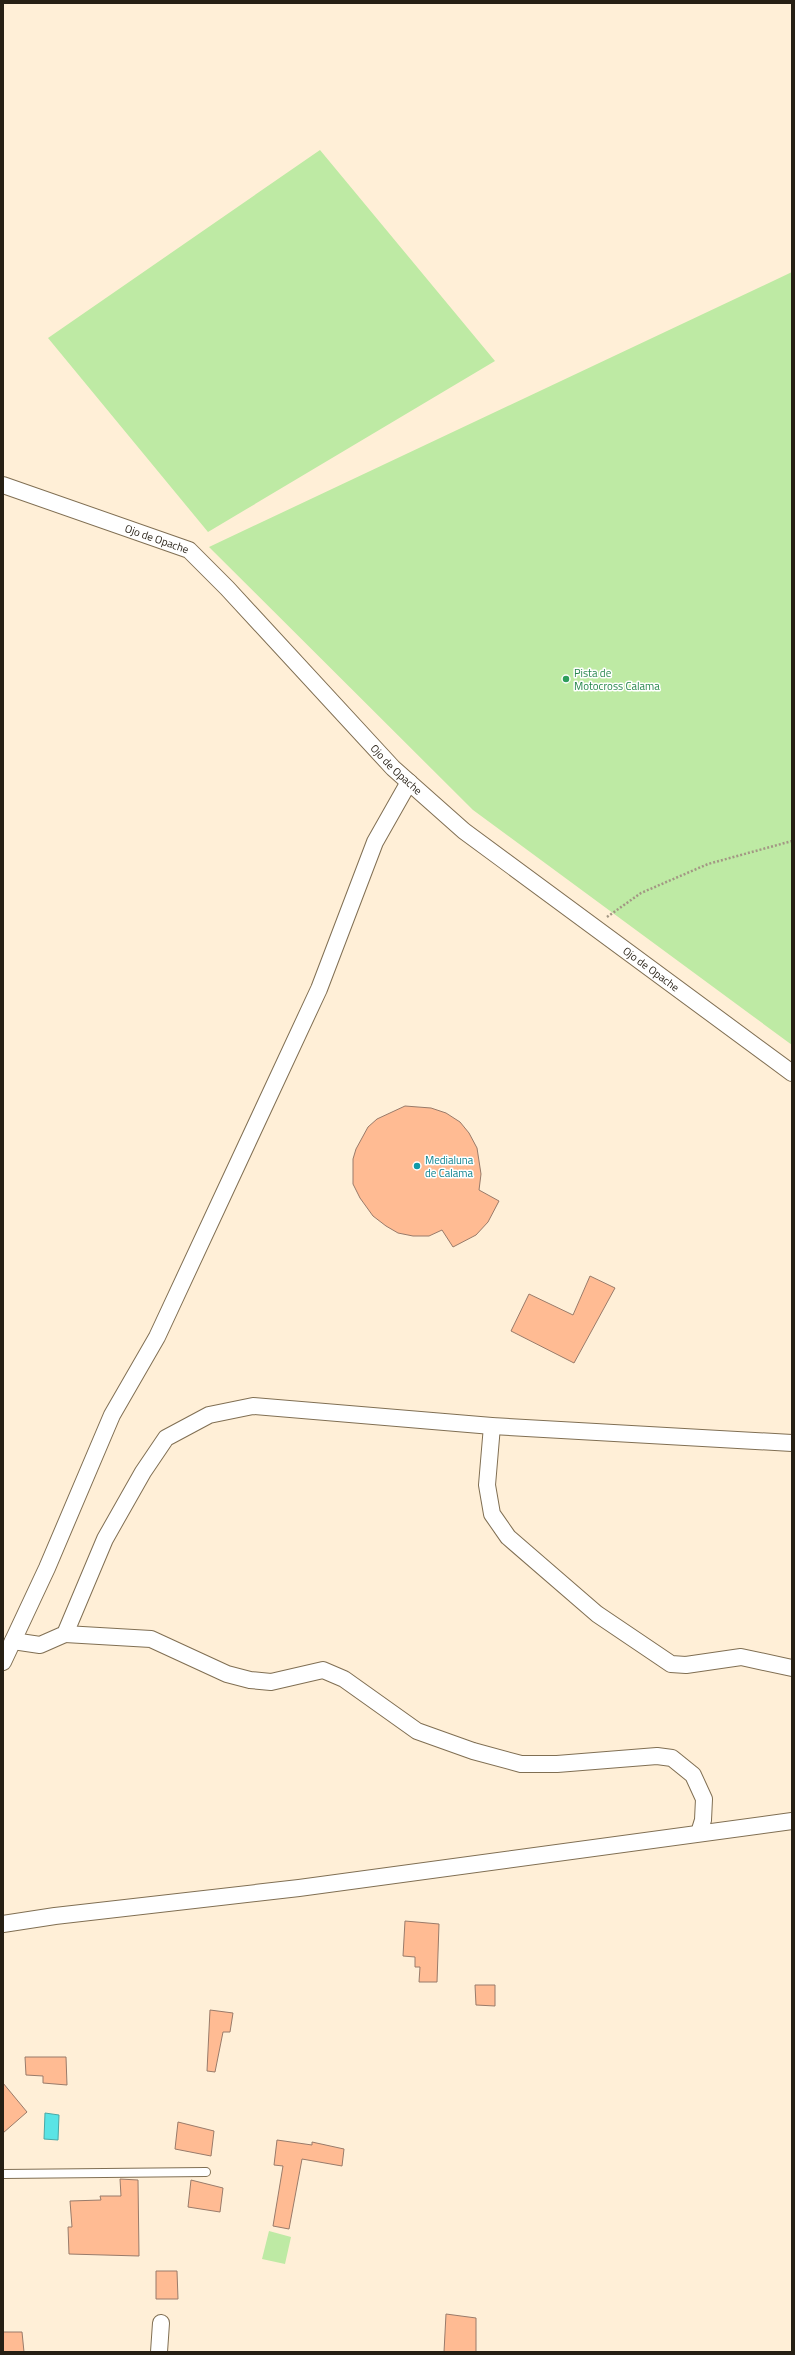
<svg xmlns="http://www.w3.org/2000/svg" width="795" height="2355" viewBox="0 0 795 2355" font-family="'Titillium Web',sans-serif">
<rect width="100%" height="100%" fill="#ffefd7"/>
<path fill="#beeaa4" d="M320,150l175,211 -287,171 -160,-194z
M792,272v773l-319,-235 -264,-263z
M269,2231l22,6 -6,27 -23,-5z"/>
<path fill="#5ae4e5" stroke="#4aa9a6" d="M45,2113l14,2 -1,25 -14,-1z"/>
<path fill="#ffbb93" stroke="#997b6a" d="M405,1106l26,2 15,5 14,9 9,11 8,15 4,26 -2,16 20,11 -11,21 -12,13 -23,12 -11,-17 -13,6h-16l-15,-3 -12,-7 -13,-10 -13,-18 -7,-14v-25l3,-10 12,-22 9,-8z
M590,1276l25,12 -41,75 -63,-32 18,-37 44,21z
M405,1921l34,3 -2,58h-18l1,-15h-5v-10l-12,-1z
M475,1985h20v21l-19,-1z
M210,2010l23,3 -3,19h-7l-8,40 -8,-1z
M25,2057h41l1,28 -24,-2v-7l-17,-1z
M3,2083l24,29 -24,21z
M178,2122l36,9 -3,25 -36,-7z
M277,2140l35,5v-3l32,7 -2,17 -40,-7 -13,70 -16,-3 10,-60 -9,-1z
M120,2179l18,1 1,76 -70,-2 -1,-27h4l-2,-26 31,-1 -1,-4h21z
M191,2180l32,8 -3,24 -32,-5z
M156,2271h21l1,28h-22z
M446,2314l30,4v34h-32z
M3,2332h19l2,20h-21z"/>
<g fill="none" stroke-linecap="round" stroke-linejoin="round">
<defs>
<path id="service" d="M3,2174l203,-2"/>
<g id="minor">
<path id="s1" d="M3,485l186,65 38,38 166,180 71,63 328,242"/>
<path d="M492,1426l-5,59 5,29 16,23 89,77 74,50 15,1 55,-8 51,11"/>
<path d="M65,1634l86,5 76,35 23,6 21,2 52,-12 21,9 73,52 56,20 48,13h36l100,-8 15,2 21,17 11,24 -1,21 -4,13"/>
<path d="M13,1641l27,4 25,-11 40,-95 38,-67 23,-34 43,-23 44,-9 239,20 300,17"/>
<path d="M3,1662l44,-94 65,-153 45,-78 162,-348 56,-147 34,-60"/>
<path d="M3,1924l52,-8 244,-28 493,-67"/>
<path d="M159,2352l2,-29"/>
</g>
</defs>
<use href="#service" stroke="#806f53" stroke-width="10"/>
<use href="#minor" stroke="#806f53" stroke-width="18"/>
<path stroke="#a39784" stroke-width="2.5" stroke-dasharray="2 2" stroke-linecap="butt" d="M607,917l34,-24 67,-29 84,-23"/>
<use href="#service" stroke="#fff" stroke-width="8"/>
<use href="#minor" stroke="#fff" stroke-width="16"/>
</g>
<circle fill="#2e9e5b" stroke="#fff" stroke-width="1.5" cx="566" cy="679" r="4"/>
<circle fill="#0f9aa8" stroke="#fff" stroke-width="1.5" cx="417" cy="1166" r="4"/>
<g text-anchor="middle" stroke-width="3" stroke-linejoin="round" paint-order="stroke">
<g font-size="11" fill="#261f14" stroke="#fff">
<text dy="4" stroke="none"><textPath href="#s1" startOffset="163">Ojo de Opache</textPath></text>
<text dy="4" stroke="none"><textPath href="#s1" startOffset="499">Ojo de Opache</textPath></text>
<text dy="4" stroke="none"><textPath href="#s1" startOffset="823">Ojo de Opache</textPath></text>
</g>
<g font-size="11" fill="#27864d" stroke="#fff" text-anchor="start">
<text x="574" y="677">Pista de<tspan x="574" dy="13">Motocross Calama</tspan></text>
</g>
<g font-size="11" fill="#0d838f" stroke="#fff" text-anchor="start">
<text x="425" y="1164">Medialuna<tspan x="425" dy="13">de Calama</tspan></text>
</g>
</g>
<rect width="795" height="2355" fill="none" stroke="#261f14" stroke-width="8"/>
</svg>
